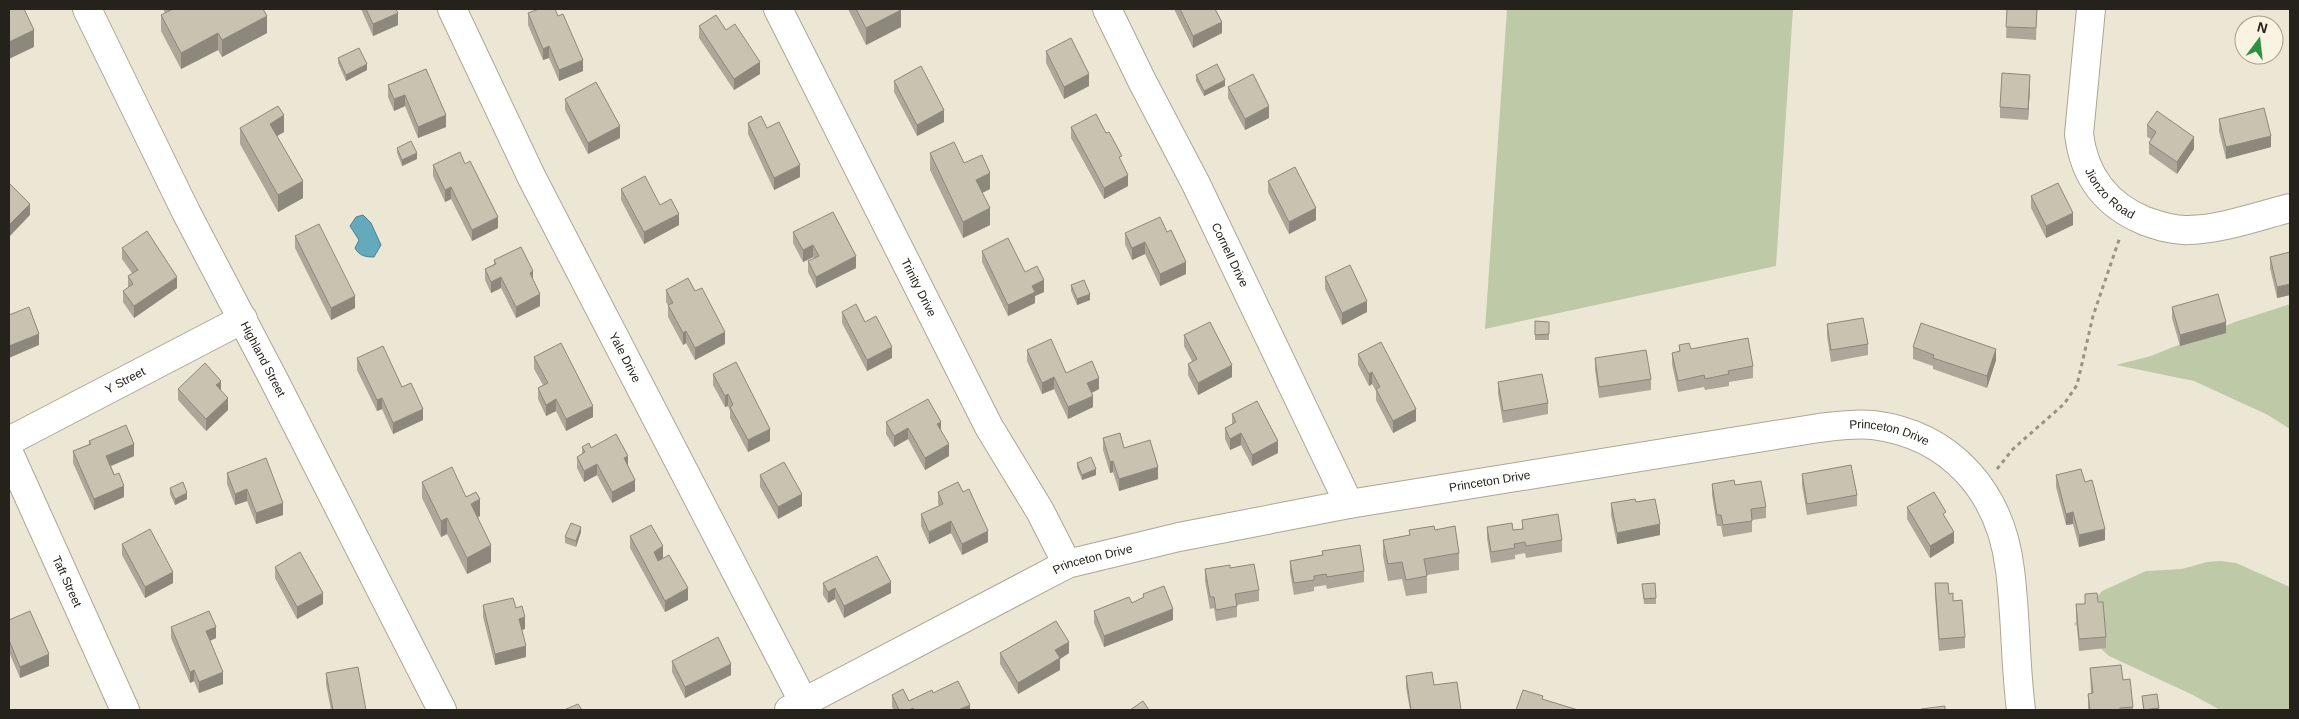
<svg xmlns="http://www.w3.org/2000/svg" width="2299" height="719" viewBox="0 0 2299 719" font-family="Helvetica,sans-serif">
<rect width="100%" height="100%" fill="#ece6d4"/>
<path fill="#becaa7" d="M1507,9h286l-17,257 -291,63z
M2290,304v125l-22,-14 -74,-34 -78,-16 35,-9 84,-34z
M2221,561l15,2 54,24v123h-70l-27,-15 -84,-39 -35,-32 28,-33 44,-20 36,-2 25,-7z"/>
<path fill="#65a9bc" stroke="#52808c" d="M363,215l8,8 10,22 -7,12c-8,0 -15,-1 -19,-9l4,-8 -9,-14 6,-9z"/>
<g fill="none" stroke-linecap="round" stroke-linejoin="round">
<defs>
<g id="minor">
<path id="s1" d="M452,9l80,169 272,525"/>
<path id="s2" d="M778,9l211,418 51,84 27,53"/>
<path id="s3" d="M1107,9l35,72 54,103 153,320"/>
<path id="s4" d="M2091,9l-12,125c5,42 27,71 66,87 14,5 29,10 44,9 34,-1 69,-14 101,-22"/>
<path id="s5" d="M9,441l234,-122"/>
<path id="s6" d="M9,453l116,257"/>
<path id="s7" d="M789,710l278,-146 112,-27 170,-33 470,-76c18,-2 36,-5 54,-3 79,10 128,68 137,145 6,46 5,94 11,140"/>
</g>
<g id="tertiary">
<path id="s8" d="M87,9l99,203 88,168 168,330"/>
</g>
</defs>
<use href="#minor" stroke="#aca695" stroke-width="30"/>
<use href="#tertiary" stroke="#aca695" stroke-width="30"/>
<path stroke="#989386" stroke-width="3" stroke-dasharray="4 4" stroke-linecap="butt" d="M1997,469l16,-20 51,-45 13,-19 16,-69 27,-79"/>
<use href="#minor" stroke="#fff" stroke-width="28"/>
<use href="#tertiary" stroke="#fff" stroke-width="28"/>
</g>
<path fill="#aca798" d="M163,9h100l4,24 -45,24 -4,-7 -37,19 -20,-38v-16l4,-2z
M361,9h35l2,16 -25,11z
M848,9h52l1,18 -35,18z
M1174,9h41l7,24 -29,15z
M2007,9h30l-1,31 -30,-2z
M528,13l55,58 -24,10 -10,-23 -6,2 -15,-35z
M699,26l27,4 34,44 -26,16 -35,-52z
M1046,51l43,35 -25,13 -18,-36z
M338,58l29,12 -21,11 -8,-18z
M426,69l20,58 -28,11 -13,-32 -11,5 -6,-14v-12z
M1196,75l29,11 -21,10 -8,-15z
M894,81l50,41 -27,14 -23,-44z
M1228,87l41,31 -24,12 -17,-32z
M2030,87l-2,33 -28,-2v-11z
M565,99l55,39 -32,16 -23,-44z
M2219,119l52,28 -45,12 -7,-28z
M748,123l19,5 33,49 -26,13 -26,-56z
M2147,125l47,24 -17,25 -28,-20v-11l2,-4 -4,-2z
M1071,127l51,36 6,23 -24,13 -33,-61z
M240,128l44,4 -7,4 26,62 -25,14 -38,-68z
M397,148l20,11 -15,7 -5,-13z
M930,153l34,10 26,26 -8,4 8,32 -27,13 -33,-68z
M433,165l65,63 -26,13 -21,-42 -6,3 -12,-26z
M1268,181l48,39 -27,14 -21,-42z
M621,189l39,16 19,20 -35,19 -23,-44z
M2031,196l42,29 -27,13 -15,-30z
M793,232l63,36 -40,20 -8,-16v-11l6,-3 -1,-1 -10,5 -10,-19z
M1167,232l19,42 -26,12 -15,-32 -13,6 -7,-16v-11z
M295,236l60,72 -24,12 -36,-72z
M122,248l55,40 -43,30 -11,-16v-11l5,-3v-12l4,-3 -10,-14z
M982,251l43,21 19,20 -9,4v7l-27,13 -26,-54z
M2290,252v43l-13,3 -7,-30v-11z
M494,260l39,19 7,27 -24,12 -15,-30 -10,5 -6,-13v-11l9,-5z
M1325,277l42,35 -25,13 -17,-36z
M1071,285l19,15 -13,5 -6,-14z
M666,290l29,1 30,53 -30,16 -9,-17 -3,2 -15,-28v-12l-2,-3z
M2172,307l54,26 -46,13 -8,-28z
M842,312l23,10 27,36 -25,13 -25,-48z
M1535,321l14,1v18h-14z
M1827,324l41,20v11l-37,7 -4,-26z
M1184,335l48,42 -34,18 -10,-20v-11l4,-3 -8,-15z
M1679,345l12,4 62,17v12l-24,4v4l-24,4 -1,-3 -26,5 -6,-28v-11l7,-1z
M1913,347l83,13 -9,28 -54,-19v-3l-20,-7z
M1027,350l39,23 33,16 -7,4 1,14 -25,12 -14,-30 -12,5 -15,-33z
M1358,354l58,67 -23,12 -17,-33v-9l-4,-7 -3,2 -11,-21z
M534,357l59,60 -27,14 -10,-20 -10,5 -8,-17v-11l5,-3 -9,-16z
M357,358l45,29 21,33 -30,14 -11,-25 -5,2 -20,-41z
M1595,358l56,21v11l-52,8 -4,-28z
M713,374l57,67 -22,11 -18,-34v-7l-2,-5 -3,1 -12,-22z
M1498,382l50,21v11l-45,9 -5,-30z
M178,389l43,1 7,20 -22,21 -28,-31z
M1232,414l46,39 -26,13 -11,-21 -11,5 -5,-11v-11l7,-4z
M886,422l55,8 8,26 -24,14 -17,-31 -14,8 -8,-13z
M1103,438l21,10 34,31 -39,12 -6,-19 -3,1 -7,-23z
M89,441l45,15 -23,10 13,31 -30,13 -21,-47v-12l16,-7z
M582,447l9,1 37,17 7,26 -23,12 -15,-28 -13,7 -7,-14v-11l5,-3z
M1077,463l19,12 -14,5 -5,-12z
M227,473l56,42 -27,9 -9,-23 -12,4 -8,-21z
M1802,474l55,21v11l-50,9 -5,-30z
M760,475l42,31 -24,13 -18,-32z
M2056,475l49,65 -26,7 -6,-23 -7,1 -10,-38z
M422,482l44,15 14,19 -2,1 13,45 -24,12 -20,-40 -6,3 -19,-39z
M1712,484l23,1 31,22v11l-14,2v12l-29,5 -2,-11h-4l-5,-31z
M170,488l17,11 -12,6 -5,-11z
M938,492h25l25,50 -26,13 -11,-22 -22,11 -8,-18v-12l18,-8 -1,-2z
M1636,502l24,33 -43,9 -6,-29v-12z
M1907,507l39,12 8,24 -24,15 -23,-39z
M1522,520l40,20v12l-36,6 -1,-5 -10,2v4l-24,4 -4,-25v-11l26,3 9,-1z
M1409,530h26l24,23v17l-32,5v18l-21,3 -4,-17 -14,2 -5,-25v-16l26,-5z
M581,532l-5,15 -11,-4v-6z
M630,536l33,22 -5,3 30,39 -23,12 -35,-64z
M122,544l51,39 -28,15 -23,-43z
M1322,551l42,20v11l-37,7 -1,-4 -12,2v4l-20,4 -4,-23v-11l32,-6z
M275,567l48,37 -26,15 -22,-41z
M1230,568l29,22v11l-22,4v12l-21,4 -2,-13 -4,1 -5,-28v-12z
M823,583l68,10 -47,25 -9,-19 -7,4 -5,-8z
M1935,583l14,11 16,43v11l-26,3 -4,-56z
M1642,584l14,14v6h-12z
M1143,594l30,26 -69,27 -10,-24v-12l38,-8 11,-5z
M2085,594l13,8 8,35v11l-27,3 -3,-35v-12h9z
M483,605l33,3 9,21 -3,1 4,27 -31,8 -12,-48z
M9,620l40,46 -29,12 -11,-26z
M171,627l45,11 -6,3 13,43 -24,9 -5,-12 -4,2 -19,-45z
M1000,653h69l-9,6v11l-42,24 -18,-30z
M672,661l59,14 -46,23 -13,-26z
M2090,668l33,12 10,27v3h-45v-16h3z
M326,673l40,37h-35l-5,-26z
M1406,676l28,9 27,25h-51l-4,-23z
M933,693l37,17h-76l-2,-3v-12l17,6z
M2142,696l17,12v2h-16z"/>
<path fill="#8c887c" d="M901,10v17l-35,18v-17z
M398,13v12l-25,11v-12z
M267,16v17l-45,24v-17z
M1222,22v11l-29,15v-12z
M34,30v17l-25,12v-17z
M218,33v17l-37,19v-16z
M549,46v12l-6,2v-11z
M583,60v11l-24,10v-11z
M760,62v12l-26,16v-11z
M367,64v6l-21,11v-6z
M1089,74v12l-25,13v-12z
M2030,75v12l-2,33v-11z
M1225,80v6l-21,10v-5z
M405,95v11l-11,5v-12z
M1269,106v12l-24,12v-11z
M944,110v12l-27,14v-11z
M284,115v17l-14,8v-16z
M446,115v12l-28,11v-11z
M620,126v12l-32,16v-11z
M2271,136v11l-45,12v-12z
M2194,137v12l-17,25v-12z
M417,153v6l-15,7v-6z
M800,165v12l-26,13v-12z
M990,173v16l-14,7v-16z
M1128,175v11l-24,13v-11z
M303,181v17l-25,14v-17z
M451,187v12l-6,3v-12z
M30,204v11l-21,22v-12z
M990,208v17l-27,13v-16z
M1316,208v12l-27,14v-12z
M2073,213v12l-27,13v-12z
M679,214v11l-35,19v-12z
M498,217v11l-26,13v-11z
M1145,242v12l-13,6v-12z
M813,245v12l-10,5v-12z
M856,256v12l-40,20v-11z
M1186,262v12l-26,12v-12z
M533,271v11l-3,-9z
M177,277v11l-43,30v-12z
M501,277v11l-10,5v-11z
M1044,280v12l-9,4v7l-27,13v-11l24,-19z
M2290,284v11l-13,3v-11z
M540,294v12l-24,12v-11z
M1090,294v6l-13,5v-6z
M355,296v12l-24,12v-12z
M1367,301v11l-25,13v-12z
M2226,322v11l-46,13v-11z
M686,331v12l-3,2v-12z
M725,332v12l-30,16v-12z
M39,334v11l-30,13v-12z
M892,347v11l-25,13v-11z
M1996,349v11l-9,28v-12z
M1232,365v12l-34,18v-12z
M1372,372v12l-3,2v-12z
M1054,377v12l-12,5v-11z
M1099,378v11l-12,6v-12z
M221,381v11l-5,-7z
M728,394v12l-3,1v-11z
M1093,396v11l-25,12v-12z
M228,398v12l-22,21v-12z
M382,398v11l-5,2v-11z
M556,399v12l-10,5v-11z
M593,406v11l-27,14v-12z
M423,409v11l-30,14v-11z
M1416,409v12l-23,12v-12z
M941,422v11l-4,-9z
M908,428v11l-14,8v-11z
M770,429v12l-22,11v-12z
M1241,433v12l-11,5v-11z
M1278,441v12l-26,13v-11z
M134,444v12l-28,12v-12z
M949,444v12l-24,14v-12z
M628,456v12l-4,-10z
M1113,461v11l-3,1v-11z
M597,464v11l-13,7v-11z
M1158,467v12l-39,12v-12z
M1096,469v6l-14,5v-5z
M635,480v11l-23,12v-11z
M124,486v11l-30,13v-11z
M247,489v12l-12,4v-11z
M187,493v6l-12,6v-6z
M802,494v12l-24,13v-12z
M480,499v17l-9,5v-17z
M283,503v12l-27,9v-11z
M2073,512v12l-7,1v-11z
M447,518v16l-6,3v-16z
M951,521v12l-22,11v-12z
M1660,524v11l-43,9v-11z
M581,527v5l-5,15v-6z
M2105,529v11l-26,7v-12z
M988,531v11l-26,13v-11z
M1954,532v11l-24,15v-12z
M491,545v17l-24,12v-16z
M663,546v12l-9,5v-11z
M173,572v11l-28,15v-11z
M891,582v11l-47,25v-12z
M688,588v12l-23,12v-11z
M835,588v11l-7,4v-11z
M323,593v11l-26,15v-12z
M1173,609v11l-69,27v-11z
M525,617v12l-6,1v-11z
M216,627v11l-10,4v-11z
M1069,642v11l-9,6v11l-42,24v-11l37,-33z
M526,646v11l-31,8v-11z
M49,654v12l-29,12v-11z
M731,664v11l-46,23v-11z
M194,670v11l-4,2v-11z
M223,672v12l-24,9v-11z
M970,705v5h-12z"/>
<path fill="#c8c2b1" stroke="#8c887c" d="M9,9h15l10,21 -25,12z
M173,9h90l4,7 -45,24 -4,-7 -37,20 -20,-38z
M366,9h30l2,4 -25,11z
M539,9h16l3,7 5,-2 20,46 -24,10 -10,-24 -6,3 -15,-36z
M856,9h44l1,1 -35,18z
M1180,9h35l7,13 -29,14z
M2007,9h30l-1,19 -30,-1z
M716,15l10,15 9,-6 25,38 -26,17 -35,-53z
M1071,38l18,36 -25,13 -18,-36z
M359,48l8,16 -21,11 -8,-17z
M1217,64l8,16 -21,11 -8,-16z
M921,66l23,44 -27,15 -23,-44z
M426,69l20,46 -28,12 -13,-32 -11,4 -6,-14z
M2002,73l28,2 -2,34 -28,-2z
M1253,74l16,32 -24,13 -17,-32z
M596,82l24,44 -32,17 -23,-44z
M278,106l6,9 -14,9 33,57 -25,14 -38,-67z
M2264,108l7,28 -45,11 -7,-28z
M2157,111l37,26 -17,25 -28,-19 7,-11 -9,-7z
M1096,114l10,19 3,-1 13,24 -3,1 9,18 -24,13 -33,-61z
M761,116l6,12 12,-6 21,43 -26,13 -26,-55z
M411,141l6,12 -15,7 -5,-12z
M954,142l10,21 18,-8 8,18 -14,7 14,28 -27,14 -33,-69z
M460,152l5,12 5,-3 28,56 -26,13 -21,-43 -6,3 -12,-25z
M1295,167l21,41 -27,14 -21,-41z
M645,176l15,29 11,-6 8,15 -35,18 -23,-43z
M9,183l21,21 -21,21z
M2058,183l15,30 -27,13 -15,-30z
M833,212l23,44 -40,21 -8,-16 11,-5 -6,-11 -10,5 -10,-18z
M1160,217l7,15 4,-2 15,32 -26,12 -15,-32 -13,6 -7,-15z
M319,224l36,72 -24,12 -36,-72z
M147,231l30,46 -43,29 -11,-15 10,-7 -5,-8 10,-6 -16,-22z
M1008,238l17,34 12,-6 7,14 -12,6 3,6 -27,13 -26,-54z
M521,247l12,24 -3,2 10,21 -24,13 -15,-30 -10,5 -6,-13 11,-5 -2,-4z
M2290,252v32l-13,3 -7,-30z
M1350,265l17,36 -25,12 -17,-36z
M688,278l7,13 7,-3 23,44 -30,16 -9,-17 -3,2 -15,-28 5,-2 -7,-13z
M1084,280l6,14 -13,5 -6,-14z
M2218,294l8,28 -46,13 -8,-28z
M856,304l9,18 11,-6 16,31 -25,13 -25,-48z
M29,307l10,27 -30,12v-31z
M1863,318l5,26 -37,6 -4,-26z
M1535,321l14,1v12l-14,1z
M1210,322l22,43 -34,18 -10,-19 9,-5 -13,-24z
M1921,323l75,26 -9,27 -54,-18 1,-3 -21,-8z
M1748,338l5,28 -25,5 1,3 -24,5 -1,-4 -26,6 -6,-28 8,-2 -1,-6 10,-2 2,6z
M1051,339l15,34 26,-12 7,17 -12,5 6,13 -25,11 -14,-30 -12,6 -15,-33z
M1381,342l35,67 -23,12 -17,-32 4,-2 -8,-15 -3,2 -11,-20z
M561,343l32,63 -27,13 -10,-20 -10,6 -8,-17 10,-5 -14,-26z
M383,346l19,41 9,-4 12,26 -30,14 -11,-25 -5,2 -20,-42z
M1646,350l5,29 -52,8 -4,-29z
M736,362l34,67 -22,11 -18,-33 3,-2 -5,-11 -3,2 -12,-22z
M205,363l16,18 -5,4 12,13 -22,21 -28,-30z
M1542,374l6,29 -45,8 -5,-29z
M928,399l13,23 -4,2 12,20 -24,14 -17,-30 -14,8 -8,-14z
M1257,401l21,40 -26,14 -11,-22 -11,6 -5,-11 11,-6 -4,-8z
M126,425l8,19 -28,12 8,19 5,-2 5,13 -30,13 -21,-48 18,-7 -2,-3z
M1120,433l4,15 26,-8 8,27 -39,12 -6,-18 -3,1 -7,-24z
M616,434l12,22 -4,2 11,22 -23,12 -15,-28 -13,7 -7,-14 8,-5 -3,-5 7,-4 2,5z
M1091,457l5,12 -14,6 -5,-12z
M266,458l17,45 -27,10 -9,-24 -12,5 -8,-21z
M784,462l18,32 -24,13 -18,-32z
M1851,465l6,30 -50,9 -5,-30z
M452,467l14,30 10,-5 4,7 -9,5 20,41 -24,13 -20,-40 -6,3 -19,-39z
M2081,469l4,13 7,-2 13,49 -26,6 -6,-23 -7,2 -10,-39z
M1734,480l1,5 26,-4 5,26 -15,2 1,12 -29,4 -2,-10h-4l-5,-31z
M183,482l4,11 -12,6 -5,-11z
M958,482l5,10 6,-3 19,42 -26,13 -11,-23 -22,11 -8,-18 22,-10 -5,-12z
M1934,492l12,20 -3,2 11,18 -24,14 -23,-39z
M1635,499l1,3 19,-3 5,25 -43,9 -6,-30z
M1558,514l4,26 -36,6 -1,-4 -11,2 1,4 -24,4 -4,-25 25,-4 1,7 10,-1 -1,-9z
M571,523l10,4 -5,14 -11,-4z
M651,525l12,21 -9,6 4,9 11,-6 19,33 -23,13 -35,-65z
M1434,526l1,4 20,-4 4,27 -35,6 3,17 -21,4 -4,-18 -14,2 -5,-24 27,-5 -1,-5z
M150,529l23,43 -28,15 -23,-43z
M1360,545l4,26 -37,6 -1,-3 -12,2v4l-20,3 -4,-22 33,-6 -1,-4z
M300,552l23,41 -26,14 -22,-40z
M877,556l14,26 -47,24 -9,-18 -7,4 -5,-9z
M1254,564l5,26 -24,4 2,12 -21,4 -2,-13h-4l-5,-28 25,-4v3z
M1655,583l1,15 -12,1 -2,-15z
M1935,583h13l1,11 4,-1v8l9,-1 3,37 -26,2z
M1164,586l9,23 -69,27 -10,-25 35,-14 3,6 12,-6 -1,-3z
M2097,593l1,9h5l3,35 -27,2 -3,-35h9v-10z
M513,598l3,10 6,-2 3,11 -6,2 7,27 -31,8 -12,-49z
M30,611l19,43 -29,13 -11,-27v-20z
M209,611l7,16 -10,4 17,41 -24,10 -5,-12 -4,2 -19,-45z
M1056,621l13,21 -14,8 5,8 -42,25 -18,-30z
M718,637l13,27 -46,23 -13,-26z
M2121,665l2,15 7,-1 3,28 -13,1v2h-30l-2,-16 5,-1 -3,-25z
M358,667l8,43h-33l-7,-37z
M1432,672l2,13 23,-3 4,28h-50l-5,-34z
M958,681l12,24 -12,5h-44l-1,-2 -4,2h-10l-7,-15 11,-6 6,12 23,-11 1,3z
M1523,690l20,6 -1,3 36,11h-62z
M2157,694l2,14 -15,2 -2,-14z
M1143,701l6,9h-19z
M578,704l4,6h-18z
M1945,706v4h-24v-1z"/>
<g text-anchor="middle" stroke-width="4.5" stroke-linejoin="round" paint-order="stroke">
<g font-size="12" fill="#25221c" stroke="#faf3e1">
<text dy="4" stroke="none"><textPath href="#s4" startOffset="195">Jionzo Road</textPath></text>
<text dy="4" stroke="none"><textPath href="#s3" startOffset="275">Cornell Drive</textPath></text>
<text dy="4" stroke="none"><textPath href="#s2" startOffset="312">Trinity Drive</textPath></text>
<text dy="4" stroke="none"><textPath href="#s1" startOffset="389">Yale Drive</textPath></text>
<text dy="4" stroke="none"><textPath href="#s8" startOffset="392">Highland Street</textPath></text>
<text dy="4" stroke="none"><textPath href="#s5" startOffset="131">Y Street</textPath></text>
<text dy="4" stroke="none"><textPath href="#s7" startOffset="1150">Princeton Drive</textPath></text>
<text dy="4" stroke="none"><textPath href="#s7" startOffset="745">Princeton Drive</textPath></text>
<text dy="4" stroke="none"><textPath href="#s7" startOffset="340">Princeton Drive</textPath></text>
<text dy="4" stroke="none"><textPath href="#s6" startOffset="141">Taft Street</textPath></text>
</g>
</g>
<rect width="2299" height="719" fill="none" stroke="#25221c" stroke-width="20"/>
<g transform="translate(2259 40) rotate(15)"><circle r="24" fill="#faf3e1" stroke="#a59f92"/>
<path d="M0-4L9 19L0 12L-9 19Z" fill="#2d9045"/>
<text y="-8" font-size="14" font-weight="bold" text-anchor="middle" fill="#25221c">N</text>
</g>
</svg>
